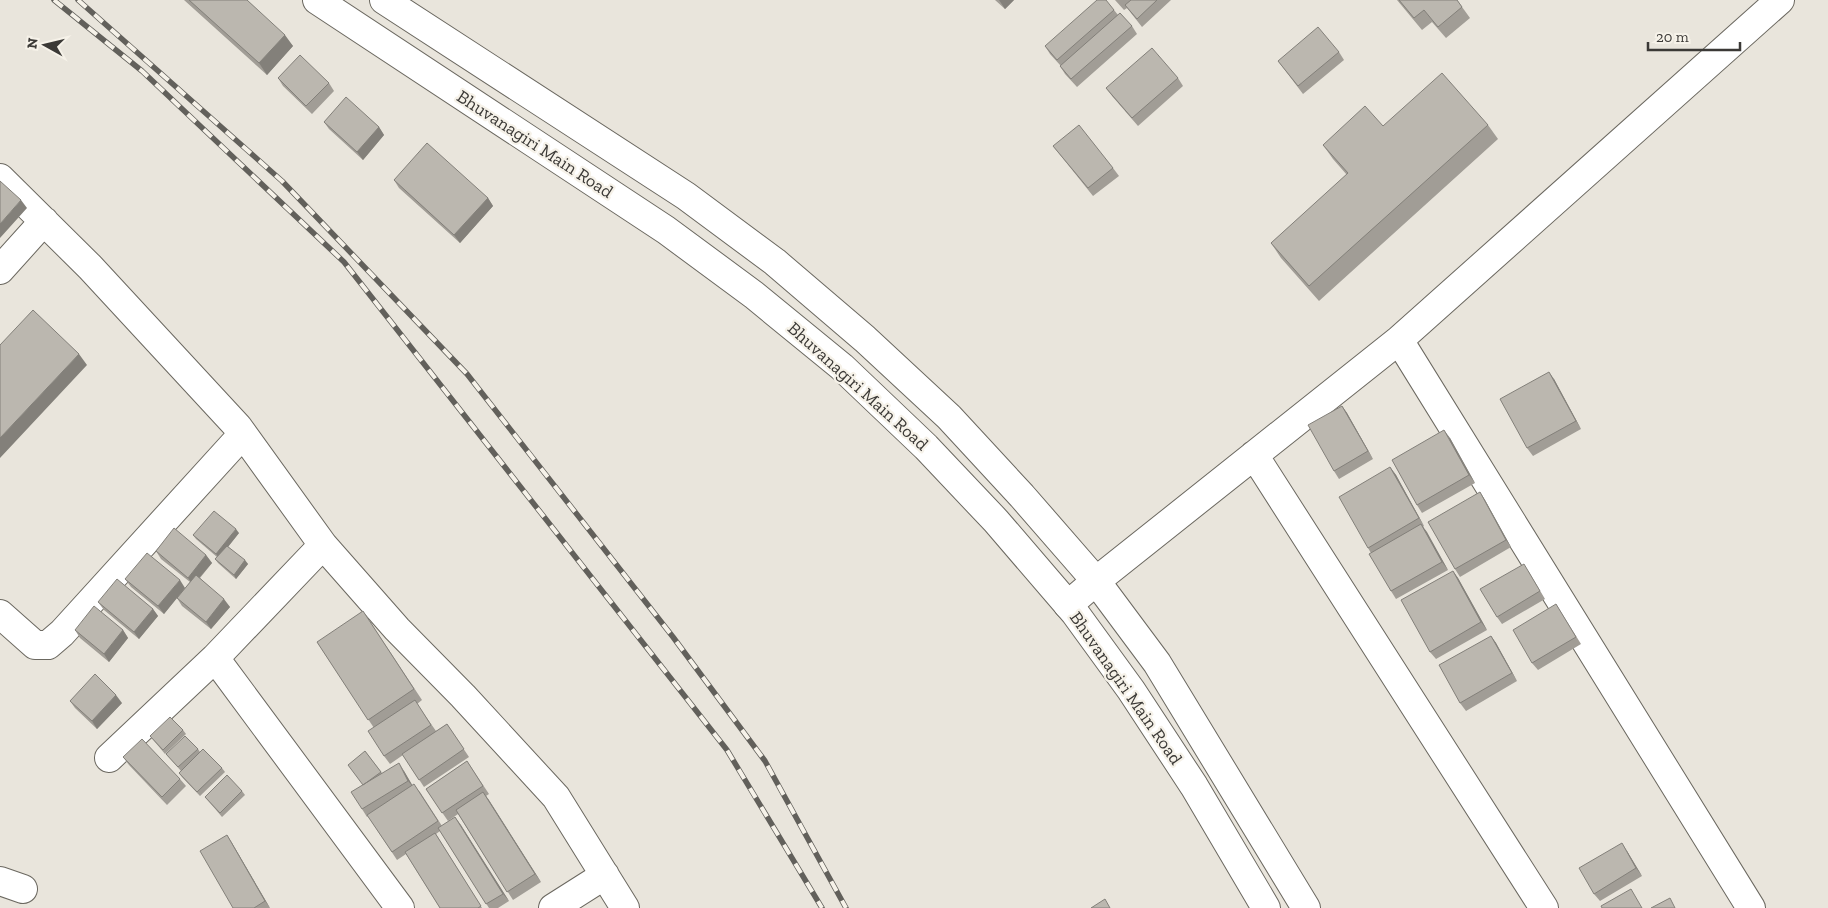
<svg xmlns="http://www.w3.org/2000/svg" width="1828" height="908" viewBox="0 0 1828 908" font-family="'Zilla Slab',serif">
<rect width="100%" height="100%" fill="#e9e5dc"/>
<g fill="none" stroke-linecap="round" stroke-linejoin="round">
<defs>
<path id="street" d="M0,178l90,89 148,160 85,118 74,84 66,67 93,101 69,111
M0,270l44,-49
M1399,340l352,568
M1254,455l290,453
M1068,605l28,-24 303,-241 381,-340
M0,614l35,31h13l14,-12 181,-199
M215,658l185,250
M109,758l106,-100 108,-113
M0,881l23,8
M553,908l52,-33"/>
<path id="primary" d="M317,0l349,230 88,65 88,72 84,80 70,74 79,92 56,77 63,96 72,122
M384,0l302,196 89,66 90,77 84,78 73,79 74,85 61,82 149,245"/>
</defs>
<use href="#street" stroke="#6b6860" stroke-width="30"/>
<use href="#primary" stroke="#6b6860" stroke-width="30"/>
<use href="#street" stroke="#fff" stroke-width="28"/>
<use href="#primary" stroke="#fff" stroke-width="28"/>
<defs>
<path id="rail" d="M54,0l88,71 202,191 383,488 95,158
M78,0l204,181 185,193 206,263 92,124 81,147"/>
</defs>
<use href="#rail" stroke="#62605b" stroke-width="5.5"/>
<use href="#rail" stroke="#f6f2e9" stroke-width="4" stroke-dasharray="11" stroke-linecap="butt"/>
</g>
<path fill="#a19d96" d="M184,0h63l46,46 -26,29z
M995,0h19l-9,9z
M1115,0h56l-29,27 -15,-19 -3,2z
M1397,0h60l13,18 -24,20 -14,-16 -10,8z
M1114,10l4,5 14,11 5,8 -60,53 -12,-13 -5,-8v-1l-10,-11 -5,-8z
M1339,52l5,8 -41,34 -25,-33z
M278,78l51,5 5,8 -22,23 -29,-28z
M1178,78l5,8 -45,40 -26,-30 -6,-8z
M324,122l55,5 5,8 -21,25 -34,-31z
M1488,125l10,14 -179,162 -38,-43 -10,-15 76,-68 -14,-16 -10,-14 60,-19z
M1053,146l60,22 6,8 -26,20z
M394,180l94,18 5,8 -33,37 -61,-55z
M1554,379l27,50 -48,27 -6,-8z
M1342,406l5,7 26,46 -34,20 -5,-8z
M1450,438l25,45 -53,30 -5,-8z
M1390,467l6,8 28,51 -1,1 25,43 -52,29 -5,-8 -20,-38 -3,-5z
M1480,492l5,8 26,47 -51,30 -5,-8z
M239,533l-11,14 20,17 -12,15 -18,-16 -3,-4 2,-2 -21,-18 -3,-4z
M156,551l50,4 6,8 -12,15 30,29 -19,22 -29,-23 -5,-8 -13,16 -33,-27 -6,-8 60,9 5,-6 -29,-23z
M1453,571l5,7 29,52 -51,29 -6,-7z
M1529,572l16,27 -43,25 -5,-7z
M98,602l55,7 5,7 -19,23 -35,-29z
M1556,604l25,40 -43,26 -6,-7z
M371,623l51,77 -5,4 19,27 11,-7 22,33 -45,30 -21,-32 -13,9 -6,-8 -10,-28 -57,-86z
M75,630h48l5,8 -19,24 -29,-24z
M1491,636l5,7 21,38 -51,30 -6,-8z
M70,701l52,2 -25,26 -22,-21z
M183,730l3,4 -21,20 -15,-18z
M198,749l2,3 22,16 3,4 -25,24 -18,-19 -3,-4 2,-2 -15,-17z
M365,751l17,22 22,-2 8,14 8,7 22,34 13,-9 54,84 -11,7h-9l-49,-77 -4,3 46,74h-42l-34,-54 -9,6 -29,-44 -1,1 -5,-8z
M123,757l57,22 6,7 -19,19 -38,-40z
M467,761l22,33 -3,2 55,86 -28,18 -55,-86 -10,7 -22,-32z
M242,791l3,4 -23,22 -17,-20z
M227,835l5,8 38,65h-37z
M1627,851l15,25 -42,25 -6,-7z"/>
<path fill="#83807a" d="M999,0h15l-9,9z
M285,35l8,11 -26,29 -8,-12z
M379,127l5,8 -21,25 -6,-8z
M488,198l5,8 -33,37 -6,-8z
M21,200l6,8 -27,30v-14z
M79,354l8,11 -87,93v-20z
M1549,372l5,7 27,50 -5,-8z
M1342,406l5,7 26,46 -5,-8z
M1444,430l6,8 25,45 -6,-8z
M1390,467l6,8 28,51 -5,-8z
M1480,492l5,8 26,47 -5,-7z
M1421,524l6,8 21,38 -6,-8z
M236,529l3,4 -20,25 -3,-4z
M206,555l6,8 -19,22 -5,-7z
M245,560l3,4 -12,15 -2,-4z
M1453,571l5,7 29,52 -6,-8z
M180,580l5,8 -21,26 -6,-8z
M224,599l6,8 -19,22 -5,-7z
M153,609l5,7 -19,23 -5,-7z
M123,630l5,8 -19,24 -5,-8z
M1491,636l5,7 21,38 -5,-8z
M116,695l6,8 -25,26 -5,-8z
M399,763l5,8 10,17 -6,-7z
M483,792l6,8 52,82 -6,-8z
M455,817l6,8 48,76 -6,-7z
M227,835l5,8 38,65 -5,-7z
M1622,843l5,8 15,25 -6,-8z"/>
<path fill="#bbb7af" stroke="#83807a" d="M189,0h58l38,35 -26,28z
M1097,0h9l8,10 -57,50 -12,-14z
M1131,0h26l-20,19 -12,-14z
M1399,0h58l5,7 -24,20 -14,-17 -10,8z
M1120,13l12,13 -61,53 -11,-13z
M1318,27l21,25 -41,34 -20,-25z
M1152,48l26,30 -46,40 -26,-30z
M300,55l29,28 -23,23 -28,-28z
M1442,73l46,52 -179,161 -38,-43 77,-70 -25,-28 42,-39 18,20z
M346,97l33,30 -22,25 -33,-30z
M1079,125l34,43 -25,20 -35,-42z
M427,143l61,55 -34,37 -60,-55z
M0,181l21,19 -21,24z
M33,310l46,44 -79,84v-93z
M1549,372l27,49 -49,27 -27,-49z
M1342,406l26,45 -34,20 -26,-46z
M1444,430l25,45 -52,30 -25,-45z
M1390,467l29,51 -51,30 -29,-51z
M1480,492l26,48 -51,29 -27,-47z
M214,511l22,18 -20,25 -23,-19z
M1421,524l21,38 -51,29 -22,-37z
M174,528l32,27 -18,23 -32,-27z
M227,546l18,14 -11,15 -19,-16z
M147,553l33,27 -22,26 -33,-27z
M1524,564l16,27 -43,26 -17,-28z
M1453,571l28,51 -51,30 -29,-52z
M196,575l28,24 -18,23 -29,-24z
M117,579l36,30 -19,23 -36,-30z
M1556,604l20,33 -44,26 -19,-33z
M94,606l29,24 -19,24 -29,-24z
M363,611l51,78 -46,31 -51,-78z
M1491,636l21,37 -52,30 -21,-38z
M95,674l21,21 -24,26 -22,-20z
M415,700l16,25 -47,31 -16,-25z
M170,717l13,13 -20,20 -13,-14z
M447,724l17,25 -45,31 -17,-26z
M185,736l13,13 -20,18 -12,-13z
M142,739l38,40 -18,18 -39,-40z
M203,749l19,19 -25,24 -18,-19z
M365,751l16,21 -18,13 -15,-20z
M467,761l16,25 -41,27 -16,-24z
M399,763l9,18 -46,28 -11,-17z
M227,775l15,16 -22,22 -15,-16z
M414,784l24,37 -46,31 -25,-37z
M483,792l52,82 -28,18 -51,-82z
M455,817l48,77 -17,10 -48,-76z
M435,833l46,73 -3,2h-38l-35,-56z
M227,835l38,66 -11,7h-21l-33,-57z
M1622,843l14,25 -42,26 -15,-26z
M1631,889l11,19h-40l-1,-2z
M1670,898l5,10h-24z
M1105,899l5,9h-19z"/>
<g text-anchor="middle" stroke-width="4.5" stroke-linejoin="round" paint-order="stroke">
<g font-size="18" fill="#3b3936" stroke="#f6f2e9">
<text transform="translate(535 144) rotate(33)" y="6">Bhuvanagiri Main Road</text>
<text transform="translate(858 386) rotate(42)" y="6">Bhuvanagiri Main Road</text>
<text transform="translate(1126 688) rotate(55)" y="6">Bhuvanagiri Main Road</text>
</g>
</g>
<g transform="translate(45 45) rotate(278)" stroke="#f6f2e9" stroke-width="4" paint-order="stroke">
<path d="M0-4L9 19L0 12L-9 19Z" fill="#3b3936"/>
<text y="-8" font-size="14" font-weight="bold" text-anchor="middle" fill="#3b3936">N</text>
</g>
<path d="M1648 42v8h92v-8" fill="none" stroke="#3b3936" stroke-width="2.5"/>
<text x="1656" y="42" font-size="15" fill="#3b3936" stroke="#f6f2e9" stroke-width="4" paint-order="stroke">20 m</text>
</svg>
